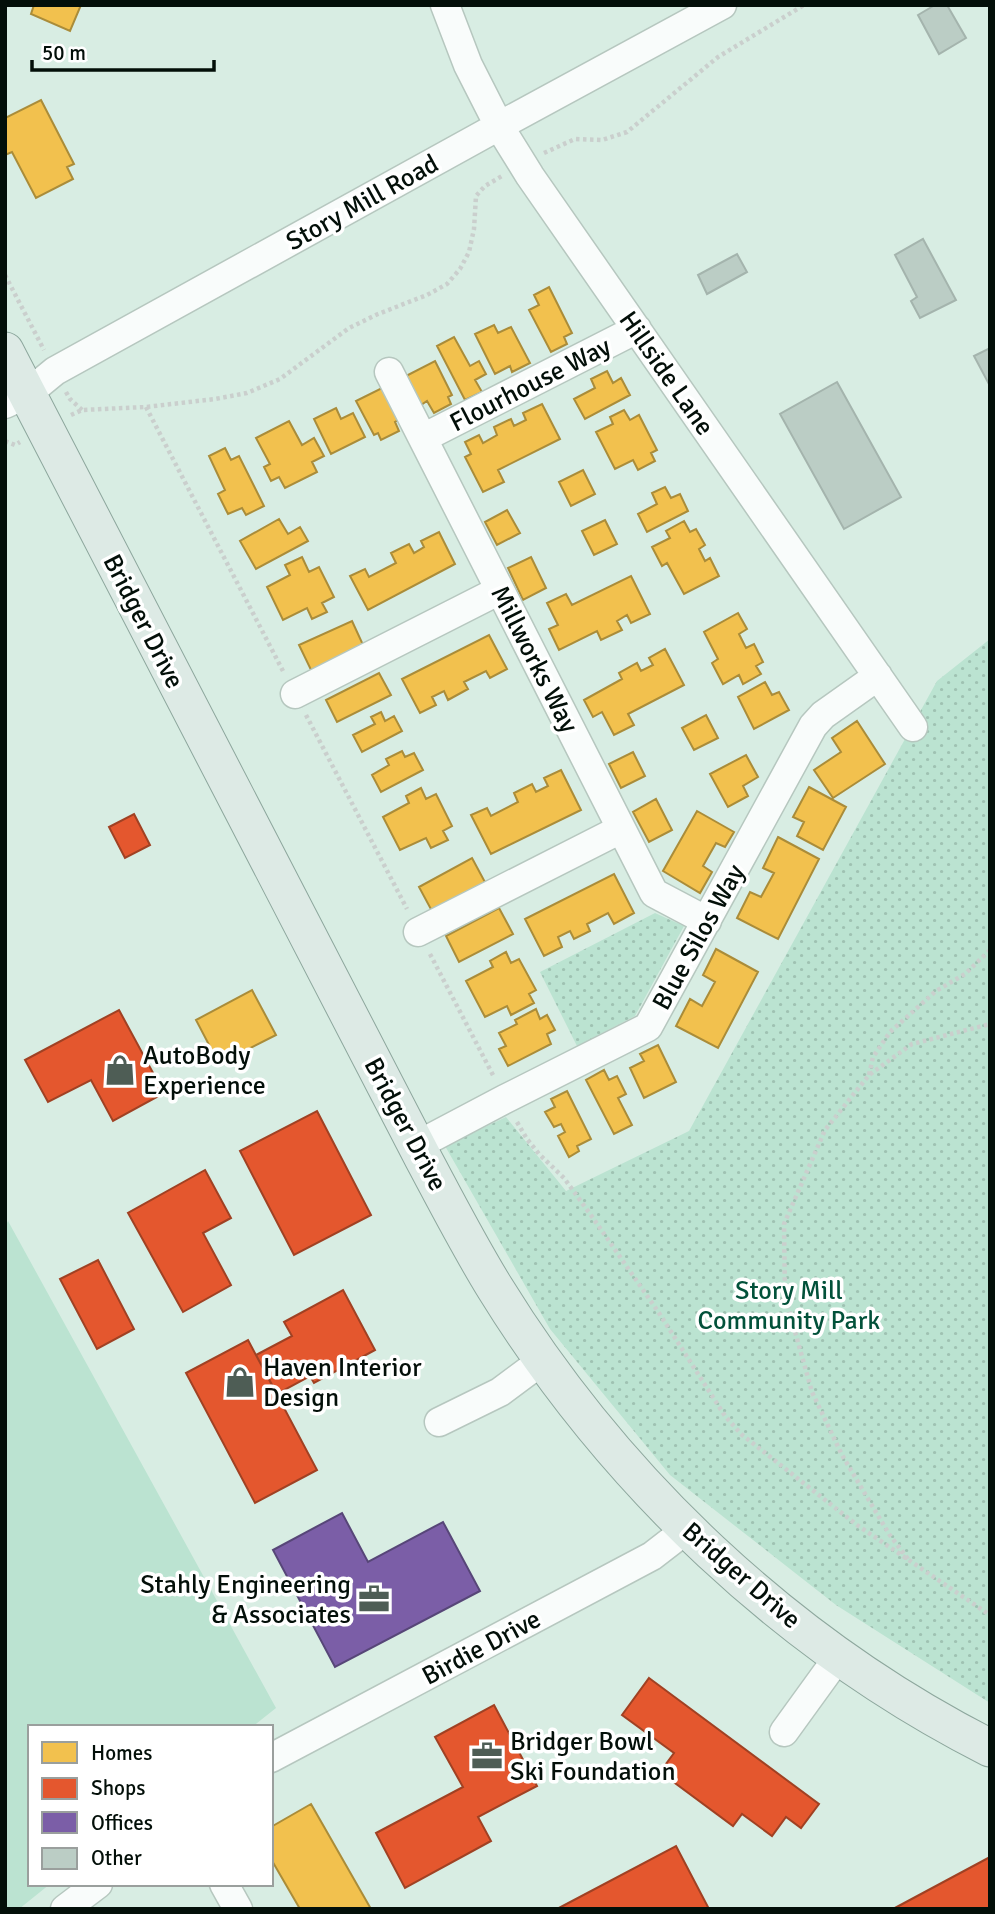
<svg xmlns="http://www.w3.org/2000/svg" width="995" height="1914" viewBox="0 0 995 1914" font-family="Signika,sans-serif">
<defs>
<pattern id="park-dots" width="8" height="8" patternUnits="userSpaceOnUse" patternTransform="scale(1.75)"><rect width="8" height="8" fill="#bbe3d1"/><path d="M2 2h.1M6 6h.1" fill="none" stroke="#9fc2b2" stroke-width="1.8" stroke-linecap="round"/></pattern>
</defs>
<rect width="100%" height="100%" fill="#d8ede3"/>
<path fill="#bbe3d1" d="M8,1221l268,487 -24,19h-222v157h20l-31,25h-14v-682z"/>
<path fill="url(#park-dots)" d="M990,639v1064l-154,-98 -166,-130 -120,-146 -105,-183 61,-29 60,74 123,-60 248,-450z
M655,913l29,13 -49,90 -58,30 -37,-74z"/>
<path fill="#f2c14e" stroke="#aa8c39" stroke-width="2" d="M34,5h47l-11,26 -39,-17z
M41,100l33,64 -7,3 6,12 -37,19 -24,-46 -7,3v-37z
M549,287l23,46 -8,4 3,7 -16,8 -22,-42 10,-5 -5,-10z
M494,325l4,8 13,-6 19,36 -18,9 -2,-6 -15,8 -20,-40z
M454,337l16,29 9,-5 7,13 -11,6 7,12 -17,8 -28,-54z
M435,361l17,34 -4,2 3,7 -17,9 -7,-12 -6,4 -15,-29z
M607,371l6,12 8,-5 9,17 -45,24 -11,-20 21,-11 -4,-9z
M384,387l16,32 -5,3 4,9 -18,9 -3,-7 -4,2 -18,-34z
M542,404l18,35 -62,31 6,12 -21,10 -18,-35 6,-3 -6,-12 14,-7 4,8 14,-8 -3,-8 17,-8 3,7 12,-6 -3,-7z
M336,408l5,11 12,-6 12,24 -34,17 -17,-35z
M624,410l6,10 9,-5 18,35 -6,3 4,8 -17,9 -5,-10 -18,9 -19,-37 17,-8 -3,-7z
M289,421l13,24 12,-7 10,18 -12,6 5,10 -32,16 -6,-11 -8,4 -7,-14 6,-3 -14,-26z
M225,448l6,12 8,-4 25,50 -18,9 -4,-7 -14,6 -10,-20 7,-4 -16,-34z
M583,470l12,24 -24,12 -12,-24z
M665,487l6,11 9,-4 8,17 -41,21 -9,-18 19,-10 -5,-11z
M507,510l13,23 -23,12 -12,-23z
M279,519l9,15 12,-7 8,14 -52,28 -16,-28z
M605,520l12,24 -23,11 -12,-24z
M684,521l6,11 6,-3 9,16 -6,4 6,12 5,-3 9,18 -35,18 -17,-31 -5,3 -10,-19 18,-9 -4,-7z
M439,532l16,32 -87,46 -18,-34 15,-7 4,8 27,-14 -5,-10 18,-9 5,9 10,-6 -3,-6z
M302,557l7,15 10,-5 15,30 -12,6 5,9 -15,7 -5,-11 -24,12 -16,-33 23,-12 -5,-10z
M531,557l15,31 -23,12 -15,-32z
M631,576l19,38 -19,9 -4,-8 -10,6 5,9 -21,10 -4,-9 -38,19 -10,-21 9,-4 -11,-22 19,-9 6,11z
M738,613l9,16 -8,5 7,14 8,-4 9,18 -7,4 5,8 -18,10 -4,-9 -16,9 -11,-21 6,-4 -14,-27z
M352,621l12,26 -52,25 -13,-27z
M489,635l18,34 -17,9 -4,-7 -22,11 4,7 -20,11 -4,-9 -12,6 4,8 -16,8 -18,-34z
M665,649l19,36 -56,29 6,11 -20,10 -12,-23 -9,5 -9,-17 38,-21 -3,-6 18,-10 4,8 12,-6 -4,-7z
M379,673l12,22 -54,27 -11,-22z
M765,682l7,13 7,-3 10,18 -35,19 -16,-32z
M381,712l4,9 9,-5 8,15 -40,21 -9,-17 22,-11 -4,-7z
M706,715l12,23 -24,12 -12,-22z
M857,721l28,43 -52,34 -19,-28 27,-18 -9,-14z
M402,751l3,6 9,-4 9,17 -42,22 -9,-17 17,-10 -3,-6z
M633,752l12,24 -24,12 -12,-24z
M746,755l12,22 -15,9 5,10 -20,11 -18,-33z
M561,770l20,40 -90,44 -20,-39 16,-7 4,8 27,-14 -4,-9 18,-9 4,8 12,-6 -4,-8z
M809,787l37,20 -23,43 -26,-14 7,-14 -11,-5z
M421,788l5,11 10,-5 16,32 -9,5 5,9 -17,8 -5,-10 -26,12 -17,-33 26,-14 -3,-7z
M656,799l16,31 -23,12 -16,-30z
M697,811l37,21 -9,15 -9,-4 -13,23 9,6 -12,21 -37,-22z
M778,837l41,22 -41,80 -41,-21 13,-26 11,5 13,-24 -11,-5z
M472,858l14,26 -53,29 -14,-26z
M614,874l20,39 -20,11 -6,-11 -21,11 3,7 -16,8 -4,-8 -12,6 4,10 -18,9 -19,-37z
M499,908l14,26 -54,28 -13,-26z
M716,949l42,23 -40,76 -42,-22 14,-27 12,7 13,-24 -12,-7z
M506,952l5,11 8,-4 17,31 -7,4 5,9 -23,12 -4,-9 -22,11 -19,-36 27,-14 -3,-6z
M252,990l24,45 -57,29 -23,-44z
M536,1009l4,10 7,-4 8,15 -8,4 4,10 -43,22 -9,-17 7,-3 -7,-13 18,-9 -2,-4z
M658,1045l18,37 -32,16 -14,-30 14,-7 -4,-7z
M604,1070l5,10 8,-4 9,18 -8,4 14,27 -18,9 -28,-54z
M567,1091l24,48 -14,7 2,5 -10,6 -11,-21 7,-4 -4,-8 -7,3 -9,-15 10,-5 -4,-8z
M311,1804l60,105h-71l-29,-50v-32z"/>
<path fill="#e4572e" stroke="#a04123" stroke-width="2" d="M134,814l16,31 -25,13 -16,-31z
M119,1010l45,83 -51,28 -22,-41 -43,22 -23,-42z
M317,1111l54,104 -77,40 -54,-104z
M205,1170l26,48 -28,15 28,52 -48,27 -55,-99z
M98,1260l36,69 -37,20 -37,-70z
M343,1290l32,60 -61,33 -4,-7 -33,18 -21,-39 36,-19 -8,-14z
M248,1340l69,130 -62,33 -69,-130z
M649,1678l170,126 -18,24 -15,-11 -14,19 -30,-22 -9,12 -73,-54 14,-19 -52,-38z
M494,1705l43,81 -59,31 13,24 -86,47 -29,-55 87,-46 -28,-50z
M676,1846l33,63h-152z
M990,1857v52h-97z"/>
<path fill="#7b5ea7" stroke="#574678" stroke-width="2" d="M342,1513l26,49 75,-40 37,69 -145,76 -62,-117z"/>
<path fill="#bbcdc5" stroke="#a4b4ad" stroke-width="2" d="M935,5h12l19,33 -27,16 -21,-39z
M923,239l33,61 -36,18 -9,-17 6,-4 -22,-42z
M737,254l10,18 -40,22 -9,-19z
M990,348v38l-16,-30z
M837,382l64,115 -57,32 -64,-115z"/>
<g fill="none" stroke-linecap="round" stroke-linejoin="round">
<defs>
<path id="minor" d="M445,5l23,60 31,61 31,50 383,551
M389,372l265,521 53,28
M5,404l22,-10 28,-23 444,-245 223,-121
M423,438l214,-109
M295,694l205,-104
M418,932l203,-103
M416,1146l89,-47 143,-72 165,-301 10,-11 55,-39
M439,1422l61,-30 43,-32
M784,1732l55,-76
M271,1758l381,-202 35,-27
M224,1884l14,25
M65,1909l33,-25"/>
<path id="major" d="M5,351l418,807c23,43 46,88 72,130 119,193 292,357 495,460"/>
</defs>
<use href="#minor" stroke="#b6c7bf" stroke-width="31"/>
<use href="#major" stroke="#8da79d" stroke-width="39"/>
<path stroke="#cacfcd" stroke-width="4.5" stroke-dasharray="3.5 3.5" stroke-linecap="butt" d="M544,153l31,-14 27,1 25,-8 91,-75 86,-52
M5,275l39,75
M66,392l4,7 12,11
M146,407l138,266
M71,415l11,-5 64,-3 69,-8 32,-6 33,-14 69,-51 29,-14 49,-19 20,-11 13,-15 9,-17 5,-23 2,-33 9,-10 17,-10
M5,441l10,4 5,-3
M306,715l101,194
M430,954l64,123
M869,1075l4,-18 17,-25 46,-41 29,-17 25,-24
M517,1122l10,17 12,15 25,24 29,40 66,95 66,103 16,18 116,91 133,90
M908,1559l-19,-25 -47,-79 -30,-63 -27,-96 -1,-72 41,-94 44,-55 43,-31 78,-20"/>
<use href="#minor" stroke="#f9fcfb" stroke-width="28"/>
<use href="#major" stroke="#ddeae5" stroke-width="37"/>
</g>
<defs>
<symbol id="shop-bare" viewBox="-9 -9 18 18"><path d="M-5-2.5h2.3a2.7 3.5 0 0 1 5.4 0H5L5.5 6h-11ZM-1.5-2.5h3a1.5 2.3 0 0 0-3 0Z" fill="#4e5d55" stroke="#fff" stroke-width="2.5" paint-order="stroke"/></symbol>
<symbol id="office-bare" viewBox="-9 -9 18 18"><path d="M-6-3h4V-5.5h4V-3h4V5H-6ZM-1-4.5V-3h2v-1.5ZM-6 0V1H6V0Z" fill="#4e5d55" stroke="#fff" stroke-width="2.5" paint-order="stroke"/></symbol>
</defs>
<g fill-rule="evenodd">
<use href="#shop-bare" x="98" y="1048" width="44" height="44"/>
<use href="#shop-bare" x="218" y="1360" width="44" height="44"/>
<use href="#office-bare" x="352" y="1577" width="44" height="44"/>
<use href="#office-bare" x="465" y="1734" width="44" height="44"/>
</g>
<g text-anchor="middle" stroke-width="7" stroke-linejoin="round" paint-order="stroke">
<g font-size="26" fill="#030f09" stroke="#fff">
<text transform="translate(362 202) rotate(-29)" y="9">Story Mill Road</text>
<text transform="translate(667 373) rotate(55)" y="9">Hillside Lane</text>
<text transform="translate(530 384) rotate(-27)" y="9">Flourhouse Way</text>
<text transform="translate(144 621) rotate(63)" y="9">Bridger Drive</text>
<text transform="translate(535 659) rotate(63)" y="9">Millworks Way</text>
<text transform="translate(698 937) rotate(-61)" y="9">Blue Silos Way</text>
<text transform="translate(406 1124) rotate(62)" y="9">Bridger Drive</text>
<text transform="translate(742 1575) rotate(41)" y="9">Bridger Drive</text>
<text transform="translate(481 1647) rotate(-28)" y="9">Birdie Drive</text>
</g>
<g font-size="26" fill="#030f09" stroke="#fff" text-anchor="start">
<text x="143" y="1064">AutoBody<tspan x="143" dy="30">Experience</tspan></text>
<text x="263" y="1376">Haven Interior<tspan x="263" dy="30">Design</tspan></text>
<text x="351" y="1593" text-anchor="end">Stahly Engineering<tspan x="351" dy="30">&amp; Associates</tspan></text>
<text x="510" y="1750">Bridger Bowl<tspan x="510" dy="30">Ski Foundation</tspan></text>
</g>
<g font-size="26" fill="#02513a" stroke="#fff">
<text x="789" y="1299">Story Mill<tspan x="789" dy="30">Community Park</tspan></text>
</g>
</g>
<rect width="995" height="1914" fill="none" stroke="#030f09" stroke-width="14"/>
<rect x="28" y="1725" width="245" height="161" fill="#ffffff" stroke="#9a9f9d" stroke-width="2"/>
<rect x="42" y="1742" width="35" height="21" fill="#f2c14e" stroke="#9a9f9d" stroke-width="2"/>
<text x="91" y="1760" font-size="21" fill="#030f09">Homes</text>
<rect x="42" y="1778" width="35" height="21" fill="#e4572e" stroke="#9a9f9d" stroke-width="2"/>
<text x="91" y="1795" font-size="21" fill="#030f09">Shops</text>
<rect x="42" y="1812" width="35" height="21" fill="#7b5ea7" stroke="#9a9f9d" stroke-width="2"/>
<text x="91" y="1830" font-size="21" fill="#030f09">Offices</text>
<rect x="42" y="1848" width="35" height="21" fill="#bbcdc5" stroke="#9a9f9d" stroke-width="2"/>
<text x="91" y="1865" font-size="21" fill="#030f09">Other</text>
<path d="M32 60v10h182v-10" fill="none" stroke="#030f09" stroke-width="3.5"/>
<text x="42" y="60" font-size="21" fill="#030f09" stroke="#ffffff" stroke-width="5" paint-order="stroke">50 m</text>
</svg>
